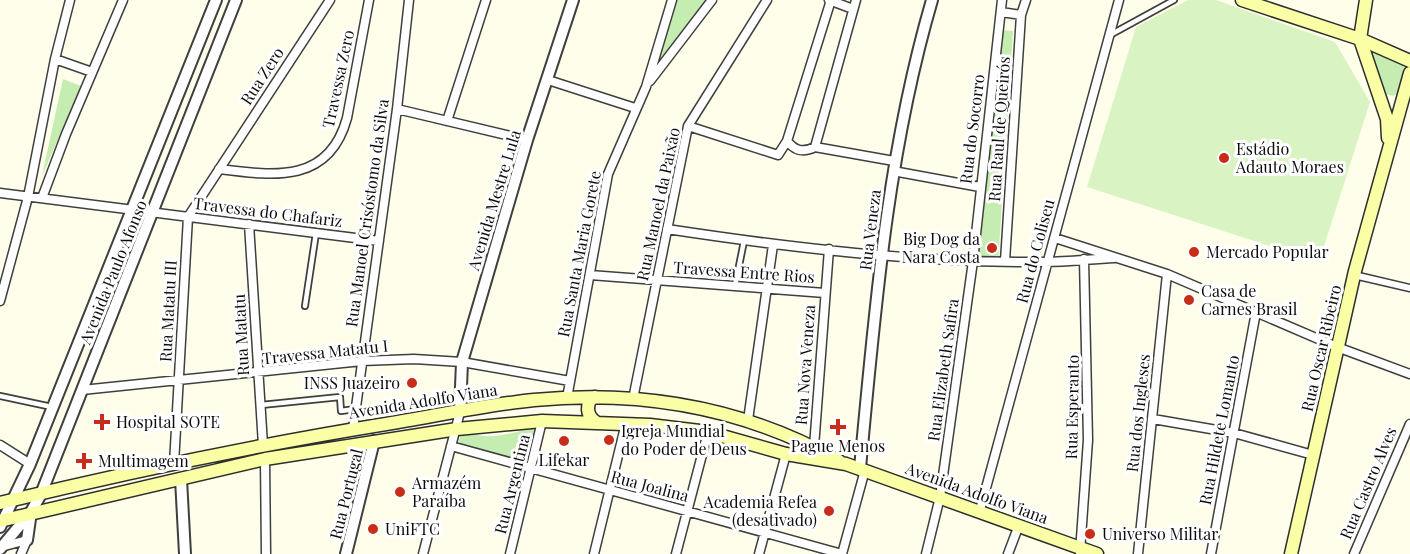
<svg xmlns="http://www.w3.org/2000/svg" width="1410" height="554" viewBox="0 0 1410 554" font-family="'Playfair Display',serif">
<rect width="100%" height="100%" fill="#fffeea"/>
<path fill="#c6edb1" d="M677,0h29l-48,64z
M1000,30l13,1 -15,234 -21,-1z
M1371,49l37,17 -9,27 -6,3 -7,-2 -15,-40z
M63,79l18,7 -39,90z
M532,426h7l-11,37 -68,-19 -1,-4 3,-6c9,-1 15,2 23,2 14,1 36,-4 47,-10z"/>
<path fill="#daf3c3" d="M1188,0h28l119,42 35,60 -51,160 -232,-75 49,-160z"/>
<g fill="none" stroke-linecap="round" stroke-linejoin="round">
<defs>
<path id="service" d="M1110,35l64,-35
M735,286l9,-45
M305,306l11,-73
M0,396l52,11
M261,405l79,-8 1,14 14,-2"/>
<path id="pedestrian" d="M1354,275l56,13"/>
<path id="minor" d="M829,0l24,9
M1001,12l20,3
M55,59l37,13
M548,80l87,28
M650,81l62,-81
M397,109l130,31
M447,121l39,-121
M688,126l90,29 9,-14 44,-141
M787,141c8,10 16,12 28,6l79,14
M815,147l41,-147
M219,169c55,7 110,15 128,-51l22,-118
M893,171l87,16
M0,193l379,48
M42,198l24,-64 57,-134
M249,224l14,221
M667,229c125,19 252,34 378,33 23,0 46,-3 69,-4
M1055,238l112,36 170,73 73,27
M1005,261l16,-246 5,-15
M590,275l235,18
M0,301l28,-104 27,-138 15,-59
M82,390l280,-29 52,-2 48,3 108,19
M567,398l41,-224 38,-87 26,-87
M633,399l55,-273 79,-126
M1153,419l81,14 79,22
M748,420l25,-175
M353,429l44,-320 12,-109
M0,445l30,19
M451,446l391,108
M814,447l15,-198
M265,459l1,95
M174,464l14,-247 142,-217
M980,510l139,-510
M1,547l26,-7
M1080,552l8,-112 -4,-181
M21,554l6,-14
M423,554l37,-142
M510,554l32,-133
M594,554l32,-131
M676,554l32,-122
M759,554l27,-100
M842,554l23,-84
M926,554l14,-57 33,-236 29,-261
M1008,554l11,-29
M1138,554l29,-280
M1211,554l45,-242
M1354,554l56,-130"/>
<path id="tertiary" d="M460,412l2,-50 65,-222 46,-140
M860,468c15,-158 27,-314 72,-468
M181,479l4,75
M0,527l30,-63 186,-464
M27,540l4,-28
M0,549l31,-37 10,-18 195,-494
M346,554l28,-113"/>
<path id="secondary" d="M1242,0l118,39 50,22
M1366,0l-6,39 27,80 1,19
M595,397l-5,3c-4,9 -2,17 6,22
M0,503c128,-31 256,-58 386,-79 49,-8 98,-19 148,-24 107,-10 211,8 305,61
M0,521l265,-62 192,-30 85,-8 108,4 58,7 78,22 60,10 251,90
M1291,554l64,-283 55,-198"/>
</defs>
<use href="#service" stroke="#3f3f3f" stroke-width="8"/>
<use href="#pedestrian" stroke="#3f3f3f" stroke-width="9"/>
<use href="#minor" stroke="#3f3f3f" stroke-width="11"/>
<use href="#tertiary" stroke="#3f3f3f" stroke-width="14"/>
<use href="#secondary" stroke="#2e2e2e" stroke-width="15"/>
<use href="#service" stroke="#fff" stroke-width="4.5"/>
<use href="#pedestrian" stroke="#fff" stroke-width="6"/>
<use href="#minor" stroke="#fff" stroke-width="8"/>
<use href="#tertiary" stroke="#fff" stroke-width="10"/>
<use href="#secondary" stroke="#faffa5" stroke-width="12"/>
</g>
<g fill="#c72d18" stroke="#fff" stroke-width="2">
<circle cx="1224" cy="158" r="6"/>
<circle cx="992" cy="248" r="6"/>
<circle cx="1194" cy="252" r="6"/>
<circle cx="1189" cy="300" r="6"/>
<circle cx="412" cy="383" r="6"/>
<path d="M99 413h6v6h6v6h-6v6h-6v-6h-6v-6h6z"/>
<path d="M835 418h6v6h6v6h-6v6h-6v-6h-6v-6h6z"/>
<circle cx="609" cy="440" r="6"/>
<circle cx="564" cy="441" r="6"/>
<path d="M81 452h6v6h6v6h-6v6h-6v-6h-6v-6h6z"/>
<circle cx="400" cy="492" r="6"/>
<circle cx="829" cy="511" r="6"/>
<circle cx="373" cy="529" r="6"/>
<circle cx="1090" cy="534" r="6"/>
</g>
<g text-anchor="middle" stroke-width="6" stroke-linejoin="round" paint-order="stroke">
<g font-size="16" fill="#0c0c0c" stroke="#fff">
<text transform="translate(262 76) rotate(-57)" y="6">Rua Zero</text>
<text transform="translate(338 79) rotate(-78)" y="6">Travessa Zero</text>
<text transform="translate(972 129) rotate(-83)" y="6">Rua do Socorro</text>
<text transform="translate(999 129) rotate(-86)" y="6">Rua Raul de Queirós</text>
<text transform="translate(494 200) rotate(-73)" y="6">Avenida Mestre Lula</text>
<text transform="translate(658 204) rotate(-78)" y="6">Rua Manoel da Paixão</text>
<text transform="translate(268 212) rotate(7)" y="6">Travessa do Chafariz</text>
<text transform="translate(367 213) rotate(-82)" y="6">Rua Manoel Crisóstomo da Silva</text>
<text transform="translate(870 230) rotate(-83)" y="6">Rua Veneza</text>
<text transform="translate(1035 251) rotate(-75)" y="6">Rua do Coliseu</text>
<text transform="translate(579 254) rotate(-79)" y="6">Rua Santa Maria Gorete</text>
<text transform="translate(113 272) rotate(-68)" y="6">Avenida Paulo Afonso</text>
<text transform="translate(744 272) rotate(4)" y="6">Travessa Entre Rios</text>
<text transform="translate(168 311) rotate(-87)" y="6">Rua Matatu III</text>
<text transform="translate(241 335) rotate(-93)" y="6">Rua Matatu</text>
<text transform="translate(1321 348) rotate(-77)" y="6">Rua Oscar Ribeiro</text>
<text transform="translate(325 352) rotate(-6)" y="6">Travessa Matatu I</text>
<text transform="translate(805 365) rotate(-86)" y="6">Rua Nova Veneza</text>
<text transform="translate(943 370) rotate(-82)" y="6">Rua Elizabeth Safira</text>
<text transform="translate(423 401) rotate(-9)" y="6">Avenida Adolfo Viana</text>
<text transform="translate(1072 407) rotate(-89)" y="6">Rua Esperanto</text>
<text transform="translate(1138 413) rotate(-84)" y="6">Rua dos Ingleses</text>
<text transform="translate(1219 430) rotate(-79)" y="6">Rua Hildete Lomanto</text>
<text transform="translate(1368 483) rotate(-67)" y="6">Rua Castro Alves</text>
<text transform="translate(512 484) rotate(-76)" y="6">Rua Argentina</text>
<text transform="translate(650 486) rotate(15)" y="6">Rua Joalina</text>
<text transform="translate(977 493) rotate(20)" y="6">Avenida Adolfo Viana</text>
<text transform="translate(346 494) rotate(-76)" y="6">Rua Portugal</text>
</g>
<g font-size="16" fill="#0c0c0c" stroke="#fff" text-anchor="start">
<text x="1236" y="155">Estádio<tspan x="1236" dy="18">Adauto Moraes</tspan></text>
<text x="980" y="245" text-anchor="end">Big Dog da<tspan x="980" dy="18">Nara Costa</tspan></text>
<text x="1206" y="258">Mercado Popular</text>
<text x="1201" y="297">Casa de<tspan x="1201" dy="18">Carnes Brasil</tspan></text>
<text x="400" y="389" text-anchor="end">INSS Juazeiro</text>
<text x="116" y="428">Hospital SOTE</text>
<text x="621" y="437">Igreja Mundial<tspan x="621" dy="18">do Poder de Deus</tspan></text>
<text x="838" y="452" text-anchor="middle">Pague Menos</text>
<text x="564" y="466" text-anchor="middle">Lifekar</text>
<text x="98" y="467">Multimagem</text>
<text x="412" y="489">Armazém<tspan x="412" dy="18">Paraíba</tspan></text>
<text x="817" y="508" text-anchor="end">Academia Refea<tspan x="817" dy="18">(desativado)</tspan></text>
<text x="385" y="535">UniFTC</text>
<text x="1102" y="540">Universo Militar</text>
</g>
</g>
</svg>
